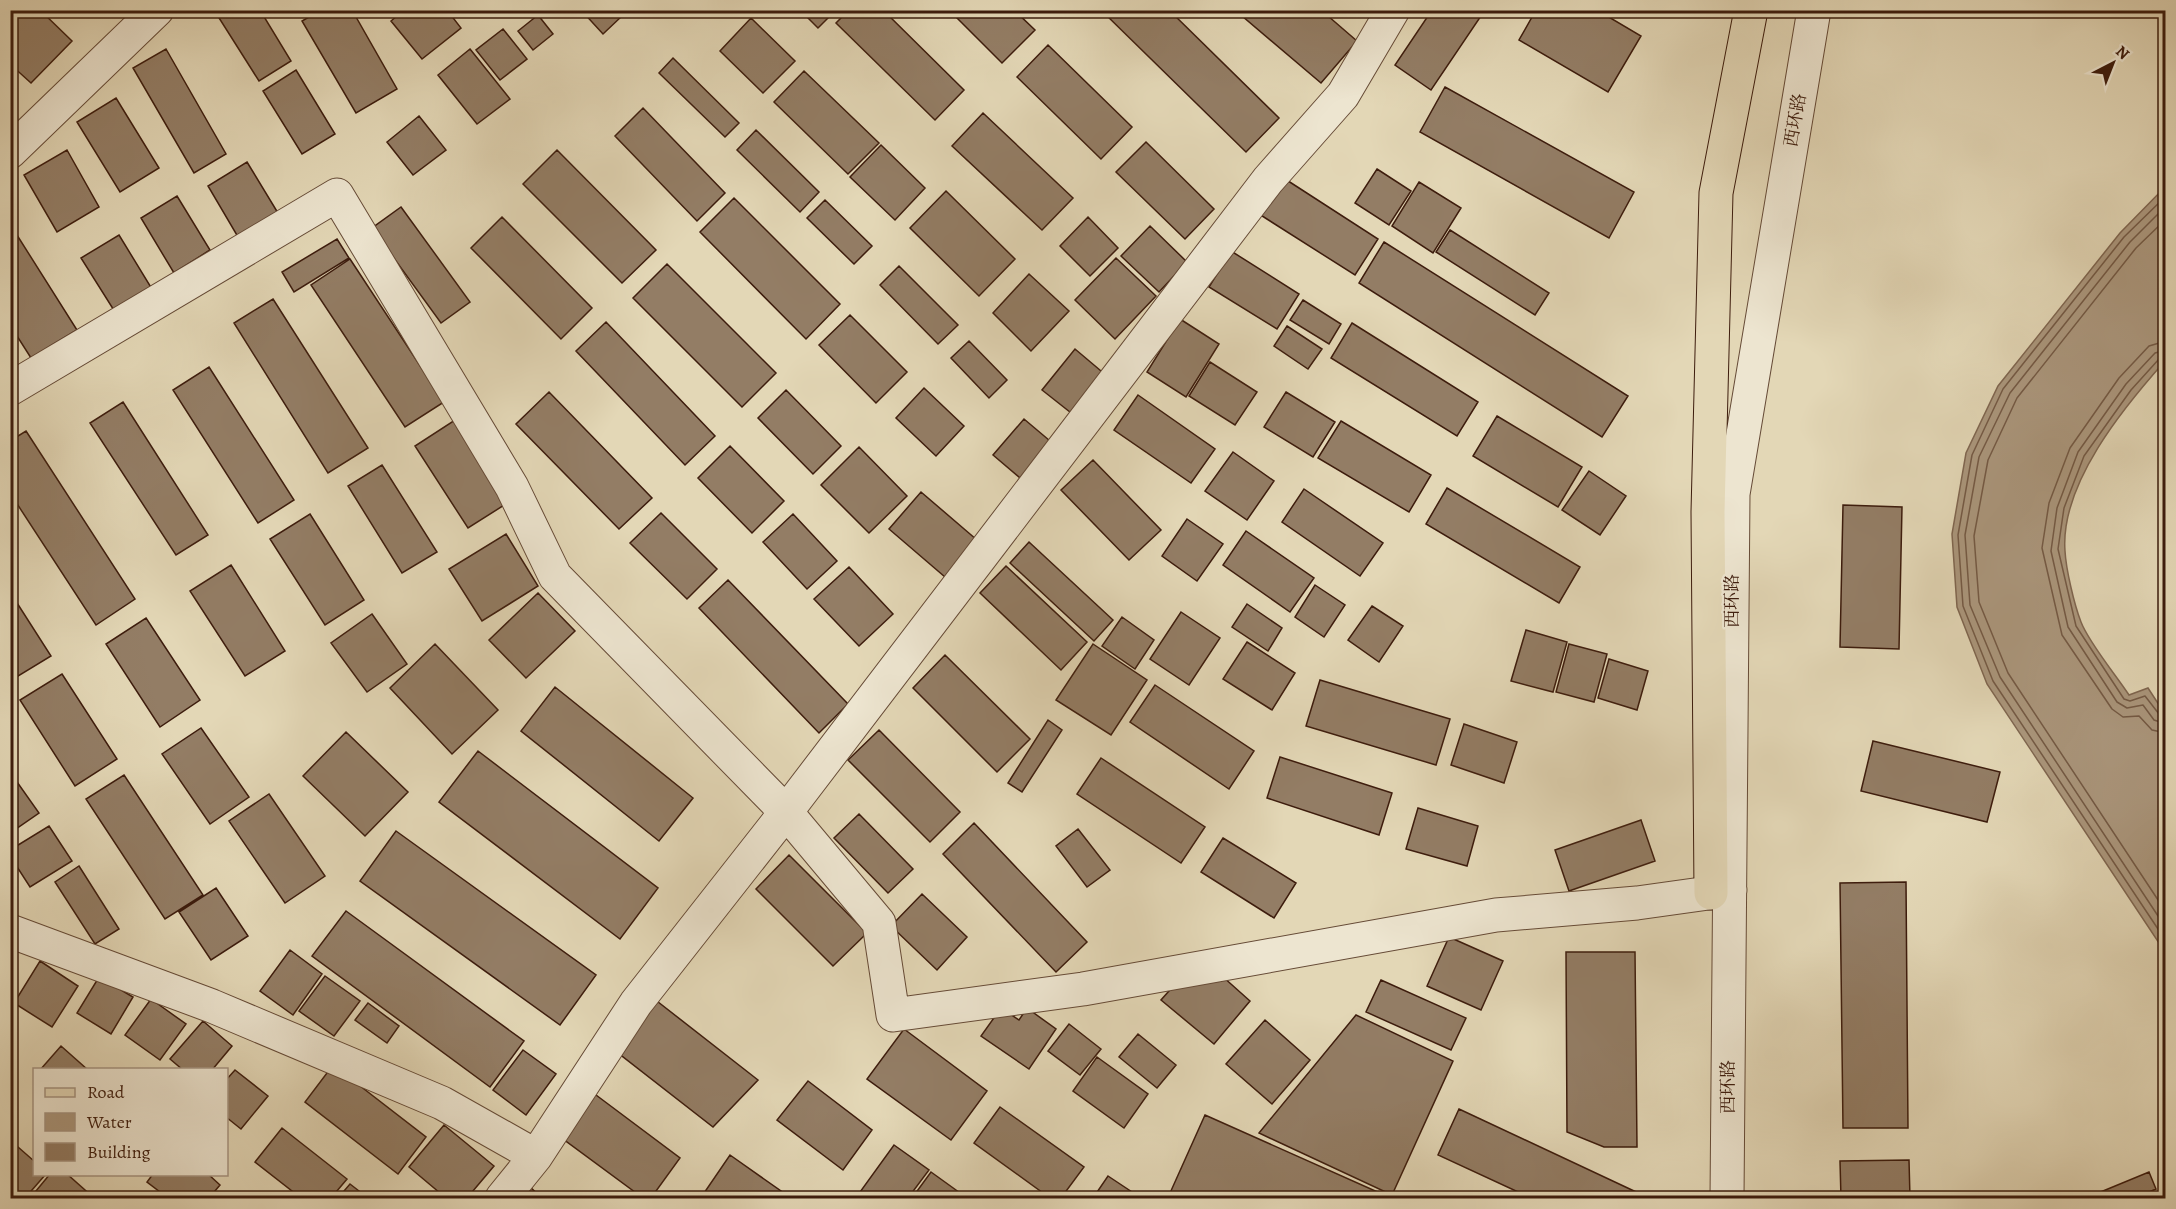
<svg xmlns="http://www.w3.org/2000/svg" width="2176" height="1209" viewBox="0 0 2176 1209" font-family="Alegreya,'Noto Serif SC',serif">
<rect width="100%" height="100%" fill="#e3d7b6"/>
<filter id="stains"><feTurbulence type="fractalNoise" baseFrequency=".00333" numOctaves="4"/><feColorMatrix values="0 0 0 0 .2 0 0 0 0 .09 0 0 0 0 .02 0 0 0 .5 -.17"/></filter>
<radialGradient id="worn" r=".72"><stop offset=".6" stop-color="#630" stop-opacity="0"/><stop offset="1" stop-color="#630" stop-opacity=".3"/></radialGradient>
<path fill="#ab977d" stroke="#7f6650" stroke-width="1.5" d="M2165,187v174c-41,46 -105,123 -100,190 1,18 9,53 16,71 8,21 35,53 48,73l19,-7 17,26v238l-178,-268 -30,-77 -5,-73 14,-81 32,-67 122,-153z"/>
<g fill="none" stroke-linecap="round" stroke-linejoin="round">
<path stroke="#745a45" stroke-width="1.5" d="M2166,196l-42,41 -121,152 -31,66 -14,80 5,71 30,75 173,260
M2166,206l-36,36 -120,151 -31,64 -14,78 5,70 30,72 166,251
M2166,219l-30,29 -119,150 -29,62 -14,76 5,66 29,71 158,239
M2166,341l-17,5 -30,32 -49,70 -21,55 -7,45 20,87 50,74 11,8 16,-1 13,14 14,3
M2166,350l-11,3 -29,31 -48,68 -21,56 -6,43 17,76 49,75 10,6 16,-3 11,15 12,4
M2166,357l-7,2 -28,31 -47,66 -20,52 -6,41 18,77 48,73 6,2 15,-5 14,18 7,2"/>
</g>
<path fill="#937d65" stroke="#3d1c0d" stroke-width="1.5" d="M10,10h30l32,31 -41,42 -21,-19z
M214,10h46l31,51 -32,20z
M321,10h31l45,79 -41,24 -54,-92z
M404,10h43l14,18 -39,31 -31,-38z
M581,10h36l5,6 -19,18z
M800,10h36l-18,18z
M849,10h34l81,80 -29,30 -99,-97z
M949,10h65l21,20 -33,33z
M1101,10h68l110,108 -33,34z
M1235,10h86l36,31 -36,42z
M1432,10h53l-54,80 -36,-25z
M1536,10h61l44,26 -33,56 -89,-52z
M538,15l15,19 -20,16 -15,-19z
M751,18l44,43 -32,32 -43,-42z
M503,29l24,30 -27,21 -24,-30z
M1048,45l84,82 -31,32 -84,-82z
M166,49l60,105 -32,19 -61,-105z
M470,49l40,50 -33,25 -39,-49z
M673,58l66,65 -14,14 -66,-64z
M296,70l39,64 -33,20 -39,-63z
M804,71l75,72 -31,31 -74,-72z
M1445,87l189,105 -25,46 -189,-106z
M116,98l43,70 -39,24 -43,-70z
M643,108l82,85 -28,28 -82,-85z
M983,113l90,85 -31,32 -90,-84z
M419,116l27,34 -33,25 -26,-33z
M756,130l63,62 -19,20 -63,-62z
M1146,142l68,67 -29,30 -69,-67z
M881,145l44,43 -30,32 -45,-43z
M67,150l32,57 -42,25 -33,-57z
M557,150l99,100 -34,33 -99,-99z
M247,162l31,51 -40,24 -30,-51z
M1377,169l34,22 -22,34 -34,-22z
M1282,177l96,62 -23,36 -96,-61z
M1419,182l42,26 -28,45 -41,-27z
M946,191l69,68 -36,37 -69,-68z
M177,196l33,54 -36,23 -33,-55z
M734,198l106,106 -34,35 -106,-107z
M825,200l47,46 -18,18 -47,-46z
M401,207l69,95 -29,21 -69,-95z
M502,217l90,91 -31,31 -90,-91z
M1088,217l30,31 -28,28 -30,-30z
M10,224l67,106 -46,28 -21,-33z
M1150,226l37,36 -28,30 -38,-36z
M1450,230l99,63 -14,22 -99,-63z
M119,235l33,54 -37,23 -34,-54z
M337,239l12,19 -55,34 -12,-20z
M1384,242l244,154 -26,41 -243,-154z
M1231,251l68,43 -22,35 -68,-42z
M1116,258l40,38 -41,43 -40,-39z
M350,259l94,143 -39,25 -94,-142z
M667,264l109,109 -34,34 -109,-109z
M899,266l59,59 -20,19 -58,-59z
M1029,274l40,37 -38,40 -38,-38z
M273,299l95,149 -40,25 -94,-150z
M1303,300l38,24 -12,20 -39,-24z
M850,315l57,57 -31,31 -57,-58z
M1180,319l39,25 -33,53 -39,-25z
M606,322l109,114 -30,29 -109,-114z
M1352,323l126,79 -21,34 -126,-78z
M1287,326l35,23 -14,20 -34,-23z
M969,341l38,39 -18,18 -38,-40z
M1075,349l32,27 -32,40 -33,-26z
M1210,362l47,30 -22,33 -46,-29z
M209,367l85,133 -36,23 -85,-133z
M924,388l40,38 -28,30 -40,-38z
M786,390l55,56 -28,28 -55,-56z
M549,392l103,106 -33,31 -103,-105z
M1286,392l49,30 -22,35 -49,-30z
M1138,395l77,54 -24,34 -77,-53z
M123,402l85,133 -32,20 -86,-132z
M1497,416l85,51 -24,40 -85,-51z
M1024,419l32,27 -30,37 -33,-28z
M455,420l54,82 -41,26 -53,-82z
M1341,421l90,54 -22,37 -91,-54z
M26,431l109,168 -39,26 -86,-132v-52z
M730,446l54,55 -32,32 -54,-55z
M859,447l48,49 -38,37 -48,-48z
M1233,452l41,29 -27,39 -42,-29z
M1093,460l68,70 -32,30 -68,-70z
M382,465l55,87 -35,21 -54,-87z
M1589,471l37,25 -26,39 -38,-25z
M1447,488l133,79 -21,36 -133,-79z
M1304,489l79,54 -23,33 -78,-54z
M921,492l56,48 -32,37 -56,-48z
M1843,505l59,2 -3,142 -59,-2z
M661,513l56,56 -30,30 -57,-56z
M310,514l54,86 -39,25 -55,-86z
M793,514l44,47 -30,28 -44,-47z
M1187,519l36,25 -26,37 -35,-25z
M1246,531l68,47 -24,34 -67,-47z
M506,534l32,52 -56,35 -33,-52z
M1029,542l84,78 -19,21 -84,-78z
M231,565l54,86 -40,25 -55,-85z
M1006,566l81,76 -26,28 -81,-77z
M849,567l44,47 -34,32 -45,-47z
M728,580l120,124 -29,29 -120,-125z
M1315,585l30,20 -21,32 -29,-20z
M10,592l41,64 -41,25z
M538,593l37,38 -49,47 -37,-38z
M1247,604l35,24 -14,23 -36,-24z
M1372,606l31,20 -24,36 -31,-22z
M1181,612l39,26 -31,47 -39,-26z
M372,614l35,50 -40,28 -36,-49z
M1122,617l32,23 -19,29 -33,-23z
M146,618l54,82 -40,27 -54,-83z
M1526,630l41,12 -14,50 -42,-11z
M1247,642l48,31 -23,37 -49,-31z
M435,644l63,66 -46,44 -62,-66z
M1093,644l54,36 -36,55 -55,-35z
M1569,644l38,10 -13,48 -38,-10z
M945,655l85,84 -33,33 -84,-84z
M1609,659l39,12 -11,39 -39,-12z
M62,674l55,85 -42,27 -55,-86z
M1320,680l130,39 -14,46 -130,-39z
M1155,685l99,66 -25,38 -99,-67z
M555,687l138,111 -34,43 -138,-110z
M1048,720l14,10 -40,62 -14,-9z
M1464,724l53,18 -13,41 -53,-18z
M201,728l48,69 -39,27 -48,-70z
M879,730l81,82 -30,30 -82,-82z
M346,732l62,60 -43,44 -62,-60z
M1873,741l127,31 -13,50 -126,-31z
M478,751l180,137 -38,51 -181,-137z
M1280,757l112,36 -13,42 -112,-37z
M1101,758l104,69 -24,36 -104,-69z
M10,772l29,41 -29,20z
M124,775l79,120 -38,24 -79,-120z
M269,794l56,82 -40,27 -56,-82z
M1418,808l60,18 -11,40 -61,-17z
M859,814l54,55 -25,24 -54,-55z
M1641,820l14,41 -86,30 -14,-41z
M974,823l113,119 -31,30 -113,-118z
M49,826l23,35 -42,26 -20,-31v-6z
M1078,829l32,41 -23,17 -31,-41z
M396,831l200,144 -36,50 -200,-144z
M1223,838l73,45 -22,35 -73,-46z
M789,855l78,78 -34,33 -77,-77z
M79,866l40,63 -24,15 -40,-62z
M1906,882l2,246h-65l-3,-245z
M216,888l32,48 -37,24 -32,-48z
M922,894l45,43 -30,33 -46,-44z
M346,911l178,130 -34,46 -178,-131z
M1449,937l54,24 -22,49 -54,-24z
M290,950l32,24 -29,41 -33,-24z
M1566,952h69l2,195h-33l-37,-15z
M40,961l38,25 -26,41 -38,-24z
M325,976l35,25 -26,35 -35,-25z
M1222,976l28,25 -36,43 -53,-44 16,-18z
M99,977l34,20 -22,37 -34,-21z
M1381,980l85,38 -15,32 -85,-38z
M653,998l105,82 -45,47 -100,-78z
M151,999l35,25 -26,36 -35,-25z
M368,1003l31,23 -12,17 -32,-23z
M1001,1008l18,12 8,-12 29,21 -27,40 -48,-33z
M1356,1015l97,46 -61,134 -133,-62z
M1265,1020l45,40 -38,44 -46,-40z
M203,1021l29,25 -20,24h-29l-13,-11z
M1069,1024l32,25 -21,26 -32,-24z
M904,1029l83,62 -36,49 -84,-61z
M1138,1034l38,31 -19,23 -38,-31z
M61,1046l27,24h-48z
M523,1050l33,24 -30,41 -33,-25z
M1097,1057l51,37 -24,34 -51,-37z
M333,1065l93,72 -28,37 -93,-72z
M235,1070l33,26 -27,33 -15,-12v-37z
M808,1081l64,49 -29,40 -66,-50z
M592,1092l88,66 -29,40h-8l-84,-62z
M1000,1107l84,60 -23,31h-11l-76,-55z
M1459,1109l190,89h-118l-93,-43z
M1205,1115l186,83h-209l-12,-5z
M444,1125l50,41 -27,32h-21l-37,-31z
M282,1128l65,51 -16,19h-30l-46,-36z
M10,1140l24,21v13h12l-21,24 -15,-11z
M894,1145l35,25 -21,28h-40l-8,-6z
M730,1155l61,43h-85l-4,-2z
M1909,1160l1,38h-69l-1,-37z
M931,1172l36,26h-55z
M2149,1172l7,17 -21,9h-49z
M50,1174h17l27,24h-61l-2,-1z
M153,1174h55l12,11 -11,13h-41l-21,-16z
M1108,1176l33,22h-48z
M350,1184l18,14h-30z
M529,1186l13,12h-24z"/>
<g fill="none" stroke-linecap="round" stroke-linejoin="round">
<defs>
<path id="minor" d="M10,152l147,-142
M10,389l327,-194 175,292 43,89 231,236 93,111 14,92 190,-26 413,-74 141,-12 93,-13
M10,931l202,75 230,97 94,53
M502,1198l34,-42 100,-153 150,-191 482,-632 75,-85 50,-85
M1727,1198l6,-704 81,-484"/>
<path id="major" d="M1711,893l-3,-381 8,-319 35,-183"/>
</defs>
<use href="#minor" stroke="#664b37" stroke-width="35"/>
<use href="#major" stroke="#3d1c0d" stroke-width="35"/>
<use href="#minor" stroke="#ede5d0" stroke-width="33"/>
<use href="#major" stroke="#e3d7b6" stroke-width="33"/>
</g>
<g text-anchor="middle" stroke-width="4.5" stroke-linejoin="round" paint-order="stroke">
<g font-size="18" fill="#3d1c0d" stroke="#ede5d0">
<text transform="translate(1795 120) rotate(-80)" y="6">西环路</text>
<text transform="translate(1732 601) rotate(-90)" y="6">西环路</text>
<text transform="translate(1728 1087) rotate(-90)" y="6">西环路</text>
</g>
</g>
<rect width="2176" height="1209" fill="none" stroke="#e3d7b6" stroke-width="36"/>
<rect x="12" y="12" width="2152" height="1185" fill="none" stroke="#3d1c0d" stroke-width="3"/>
<rect x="18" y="18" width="2140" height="1173" fill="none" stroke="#3d1c0d" stroke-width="1.5"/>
<rect x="33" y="1068" width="195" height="108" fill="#ede5d0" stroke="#a79582" stroke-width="1.5"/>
<rect x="45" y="1088" width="30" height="9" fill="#e3d7b6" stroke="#a79582" stroke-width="1.5"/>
<text x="87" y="1098" font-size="18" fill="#3d1c0d">Road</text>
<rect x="45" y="1113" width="30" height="18" fill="#ab977d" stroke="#a79582" stroke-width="1.5"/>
<text x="87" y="1128" font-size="18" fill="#3d1c0d">Water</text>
<rect x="45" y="1143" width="30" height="18" fill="#937d65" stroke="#a79582" stroke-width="1.5"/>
<text x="87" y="1158" font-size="18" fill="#3d1c0d">Building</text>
<g transform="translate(2113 63) rotate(42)" stroke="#ede5d0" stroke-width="4.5" paint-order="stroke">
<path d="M0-4.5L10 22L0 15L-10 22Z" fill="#3d1c0d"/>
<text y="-9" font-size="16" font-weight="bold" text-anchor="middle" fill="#3d1c0d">N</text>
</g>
<rect width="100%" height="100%" filter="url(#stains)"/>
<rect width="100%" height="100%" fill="url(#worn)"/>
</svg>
